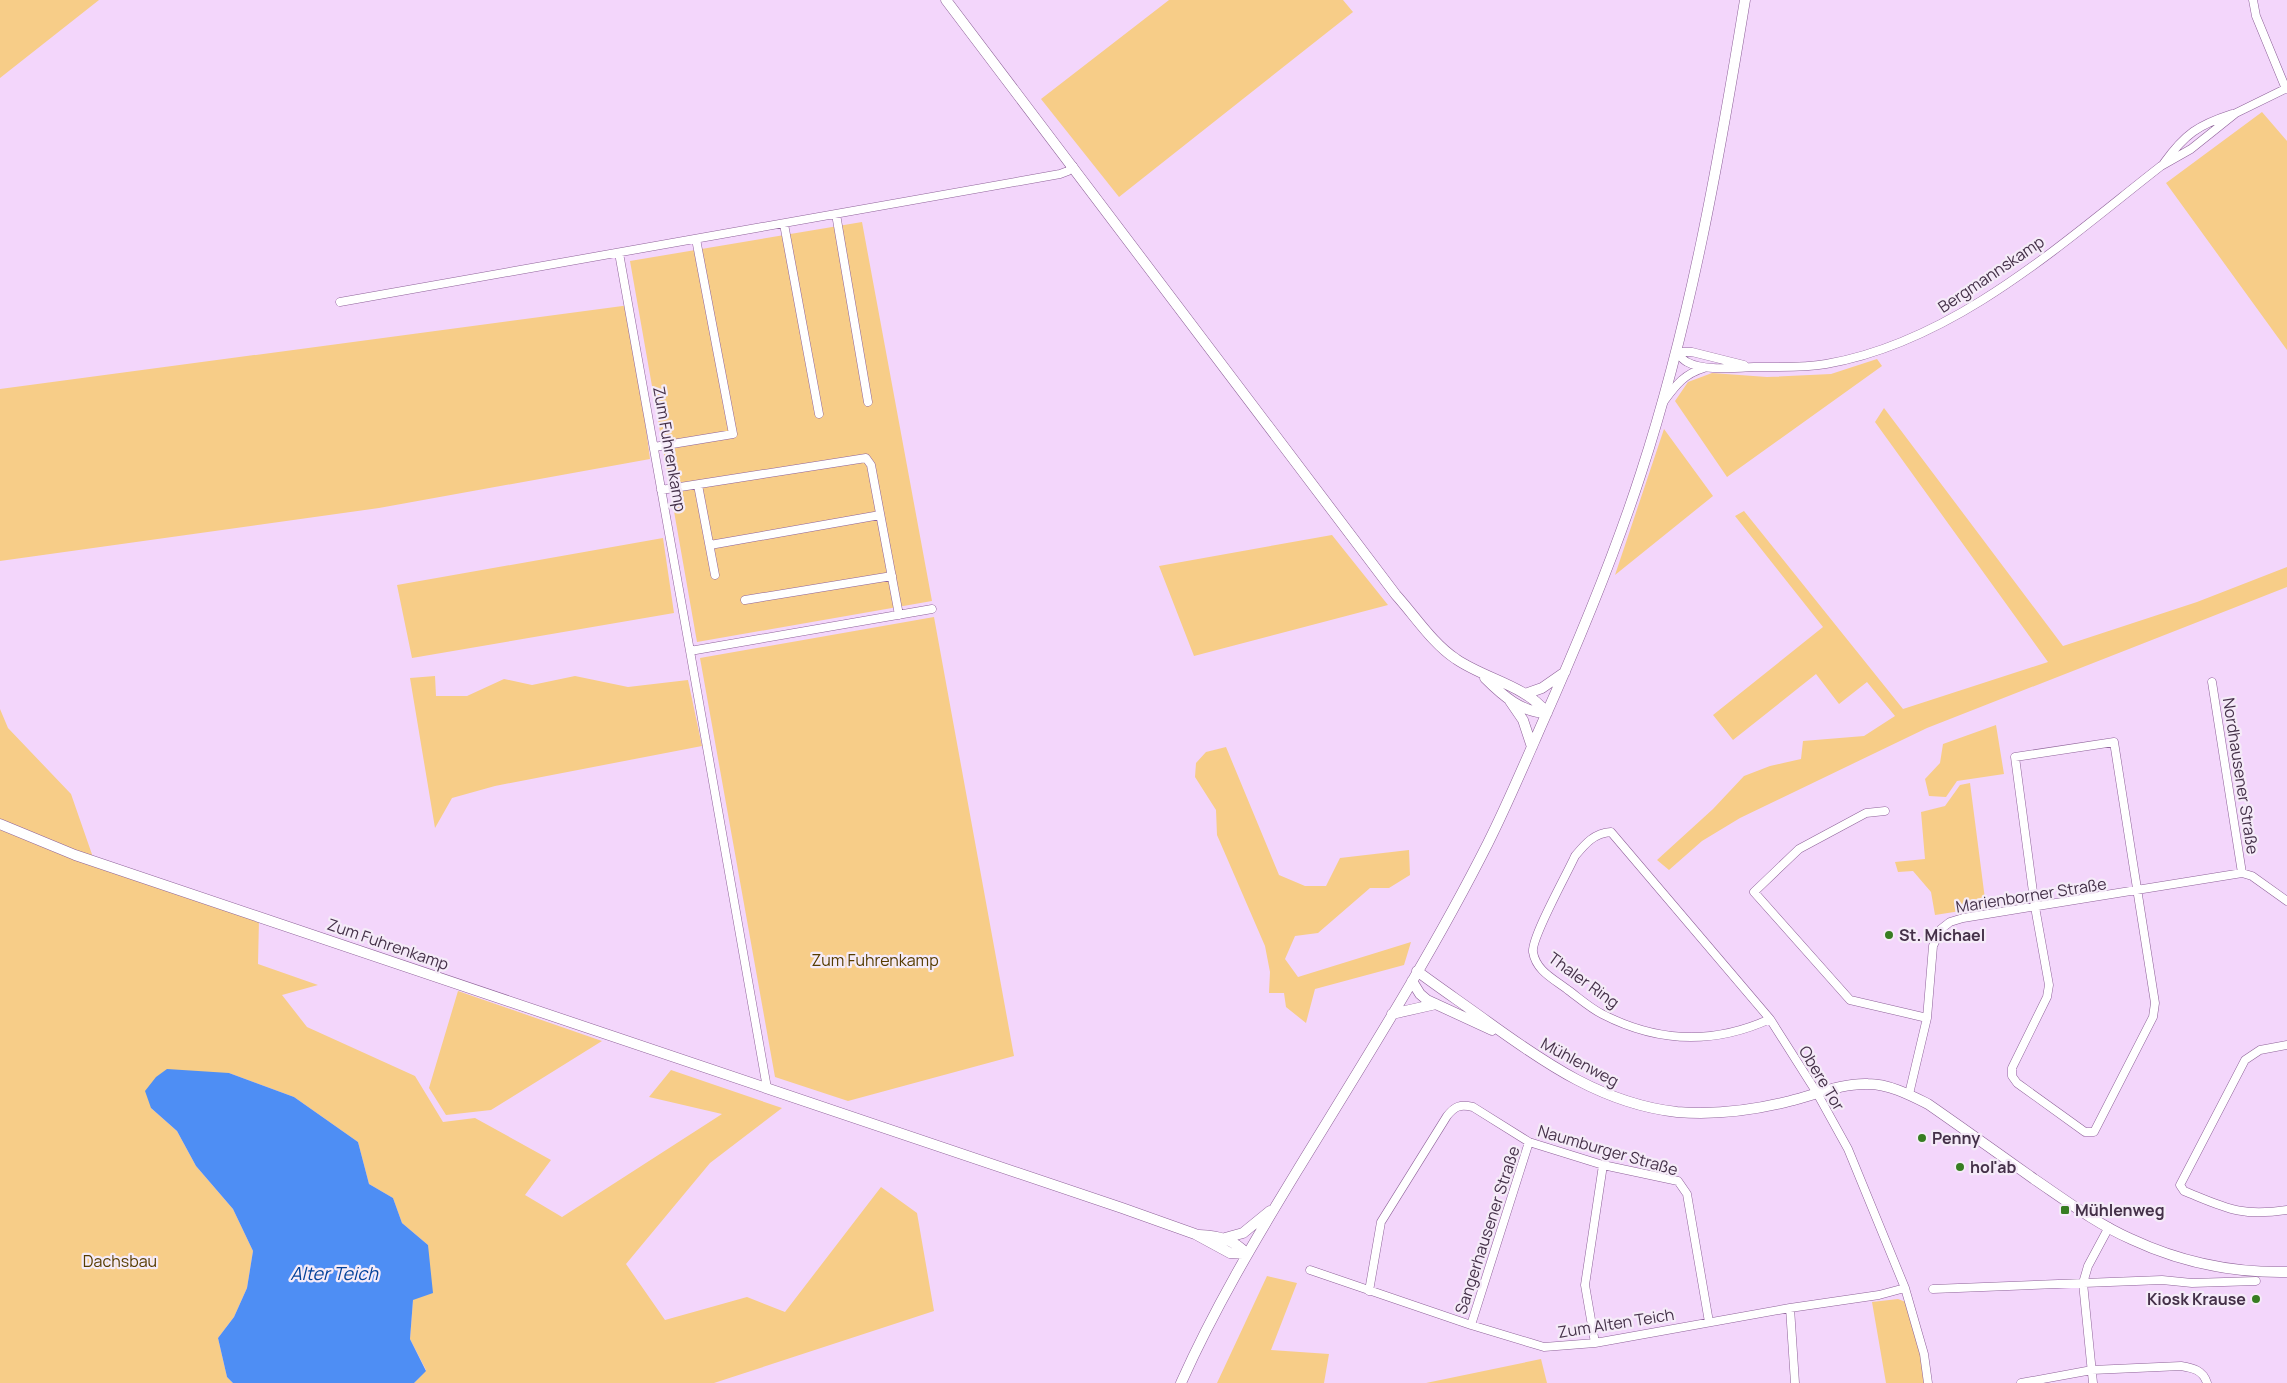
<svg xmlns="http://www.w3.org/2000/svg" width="2287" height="1383" viewBox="0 0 2287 1383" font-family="Manrope,sans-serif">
<rect width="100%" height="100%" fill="#f3d6fb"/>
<path fill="#f7cd88" d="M0,0h99l-99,78z
M1169,0h174l10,12 -234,185 -78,-98z
M2262,112l25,29v209l-121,-167z
M862,222l70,379 -235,41 -67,-381z
M630,305l20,154 -271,49 -379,53v-172z
M1877,359l5,7 -155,111 -52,-76 13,-19 24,-9 55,4 64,-3z
M1884,408l179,238 134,-44 90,-35v20l-360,141 -187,90 -38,23 -33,29 -12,-10 56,-51 31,-33 26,-10 31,-7 2,-18 61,-5 31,-20 -28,-34 -28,22 -23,-30 -83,66 -20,-25 110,-88 -88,-111 9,-5 159,198 145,-47 -173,-240z
M1664,429l49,67 -98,79z
M1332,535l56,70 -194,51 -35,-90z
M663,538l11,75 -262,45 -15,-73z
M934,617l80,439 -166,45 -73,-24 -75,-419z
M435,676l1,20h31l37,-17 28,6 43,-9 53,11 60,-7 14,66 -207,40 -43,12 -17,30 -25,-150z
M0,709l8,19 63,66 24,69 164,56 -1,45 60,21 -36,10 25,32 108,49 28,46 32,-4 76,42 -26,35 37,22 160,-103 -73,-17 22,-27 111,38 -72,55 -84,101 39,56 82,-23 38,15 96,-125 36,26 17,98 -220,72h-300l12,-13 -16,-31 3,-39 15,-55 -26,-22 -9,-25 -24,-14 -11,-42 -64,-45 -65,-24 -78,35 26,23 19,35 37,43 20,42 -6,37 -13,29 -16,21 9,39 6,6h-233z
M1996,725l8,49 -47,7 -11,16 -17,-1 -4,-17 15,-16 3,-19z
M1226,747l53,128 26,11h21l14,-28 69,-8 1,25 -21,13h-19l-52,45 -23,3 -10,23 13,18 113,-35 -7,23 -89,24 -9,34 -20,-16 -2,-14h-15l1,-21 -5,-26 -48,-111 -1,-25 -21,-33 1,-14 10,-11z
M1970,783l16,124 -51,8 -4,-23 -18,-21 -15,1 -3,-10 30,-3 -4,-47 24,-6 15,-21z
M458,991l144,50 -111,69 -45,5 -17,-27z
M1267,1276l30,7 -26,67 58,4 -5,29h-107z
M1898,1299l13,5 17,79h-42l-14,-81z
M1541,1359l6,24h-121z"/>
<path fill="#4e8ef4" d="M167,1069l62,4 65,24 64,45 11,42 24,14 9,25 26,22 5,48 -20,7 -3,39 16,32 -12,12h-181l-6,-6 -9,-39 16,-21 13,-29 6,-37 -20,-42 -37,-43 -19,-35 -26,-23 -6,-17 11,-14z"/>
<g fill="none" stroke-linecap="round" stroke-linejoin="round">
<defs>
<path id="street" d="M2253,0l3,16 30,73
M2164,163c21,-29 34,-38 68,-49
M836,214l32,188
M784,224l35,190
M619,253l71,398 242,-42
M340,302l720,-128 8,-3 5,-5
M1676,352c3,3 7,8 11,10 15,9 49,6 67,5 24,0 48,1 72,-3 128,-22 235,-120 335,-198l30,-17 45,-36 51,-25
M1676,352h16l52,13
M1664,401c12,-16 20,-27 40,-33
M654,447l79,-13 -37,-195
M698,485l17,90
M661,490l205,-32 5,7 28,150
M710,545l170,-30
M745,600l147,-24
M690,651l77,437
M2212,682l30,191
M2114,742l41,261 -2,14 -59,115h-9l-68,-49 -5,-7v-8l35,-71 2,-12 -14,-78 -20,-150z
M1885,811l-19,2 -67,36 -45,43 96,108 77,18
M1770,1019c-57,26 -112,24 -168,-5 -12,-6 -23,-16 -34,-24 -14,-11 -32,-19 -35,-38 -2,-14 34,-78 42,-96 10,-12 19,-23 36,-24l159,187 47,74 31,56 57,139 19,66 4,29
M2287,1045l-27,5 -15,10 -65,125 4,6c42,17 56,26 103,19
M1909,1094l18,-76 6,-72 8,-17 9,-7 13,-4 279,-45 10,3 35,25
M1310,1270l161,55 73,22 51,-4 195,-35 89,-13 26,-7
M1933,1289l229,-9 30,3 64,-2
M1369,1291l12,-69 66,-106c8,-10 13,-12 26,-9l56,35 74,23 75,16 9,13 22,128
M1790,1308l5,75
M1471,1325l58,-183
M1595,1343l-10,-58 18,-120
M2021,1383l71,-13 89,-4c12,2 22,4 26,17
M2093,1383l-10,-100 5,-17 21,-39"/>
<path id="secondary" d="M946,0l450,595c19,21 37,49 60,64 29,20 69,26 91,54
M1485,678c17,17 37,35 62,35
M1525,694l17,-6 23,-16
M1510,701l13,19 9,27
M0,824l75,31 1047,353 73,26 35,19 17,1
M1417,971c24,18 48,34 71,51 58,42 116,82 189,90 37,3 78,-2 113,-11 25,-6 52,-18 78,-17 21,0 42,11 60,20 36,25 71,50 106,75 31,21 63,45 97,60 49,23 102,34 156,33
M1412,981l8,13 7,6 65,30
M1392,1014l44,-10
M1199,1235c20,1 34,4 48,19
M1225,1238l18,-5 27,-22
M1181,1383c33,-74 74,-143 116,-212 66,-108 134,-215 191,-328 19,-38 36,-78 53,-117 37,-83 72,-166 100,-253 50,-153 78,-314 104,-473"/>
</defs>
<use href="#street" stroke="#8e6299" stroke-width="9"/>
<use href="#secondary" stroke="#8e6299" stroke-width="11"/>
<use href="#street" stroke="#fff" stroke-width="8"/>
<use href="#secondary" stroke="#fff" stroke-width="10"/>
</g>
<g fill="#377d22" stroke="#f5ebf8" stroke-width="2">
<circle cx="1889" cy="935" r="5"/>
<circle cx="1922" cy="1138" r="5"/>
<circle cx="1960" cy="1167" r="5"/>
<rect x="2060" y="1205" width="10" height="10" rx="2.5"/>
<circle cx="2256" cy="1299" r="5"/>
</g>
<g text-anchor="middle" stroke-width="4.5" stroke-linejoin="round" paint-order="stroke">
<g font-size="16" fill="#453149" stroke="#f5ebf8">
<text transform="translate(1991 274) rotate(-34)" y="6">Bergmannskamp</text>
<text transform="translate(670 449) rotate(80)" y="6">Zum Fuhrenkamp</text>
<text transform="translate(2241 776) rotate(81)" y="6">Nordhausener Straße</text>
<text transform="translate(2031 895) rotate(-9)" y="6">Marienborner Straße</text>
<text transform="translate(388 944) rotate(19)" y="6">Zum Fuhrenkamp</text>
<text transform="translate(1584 980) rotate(36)" y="6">Thaler Ring</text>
<text transform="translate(1580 1062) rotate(28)" y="6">Mühlenweg</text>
<text transform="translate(1822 1078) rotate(59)" y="6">Obere Tor</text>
<text transform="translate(1608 1150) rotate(16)" y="6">Naumburger Straße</text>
<text transform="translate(1487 1230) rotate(-72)" y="6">Sangerhausener Straße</text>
<text transform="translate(1616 1323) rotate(-9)" y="6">Zum Alten Teich</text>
</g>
<g font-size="16" font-weight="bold" fill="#453149" stroke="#f5ebf8" text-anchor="start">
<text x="1899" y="941">St. Michael</text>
<text x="1932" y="1144">Penny</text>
<text x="1970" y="1173">hol'ab</text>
<text x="2075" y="1216">Mühlenweg</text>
<text x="2246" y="1305" text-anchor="end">Kiosk Krause</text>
</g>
<g font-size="16" fill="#573c00" stroke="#f5ebf8">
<text x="875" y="966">Zum Fuhrenkamp</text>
<text x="120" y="1267">Dachsbau</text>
</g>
<g font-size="18" font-style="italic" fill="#02419a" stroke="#f5ebf8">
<text x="334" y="1280">Alter Teich</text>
</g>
</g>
</svg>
